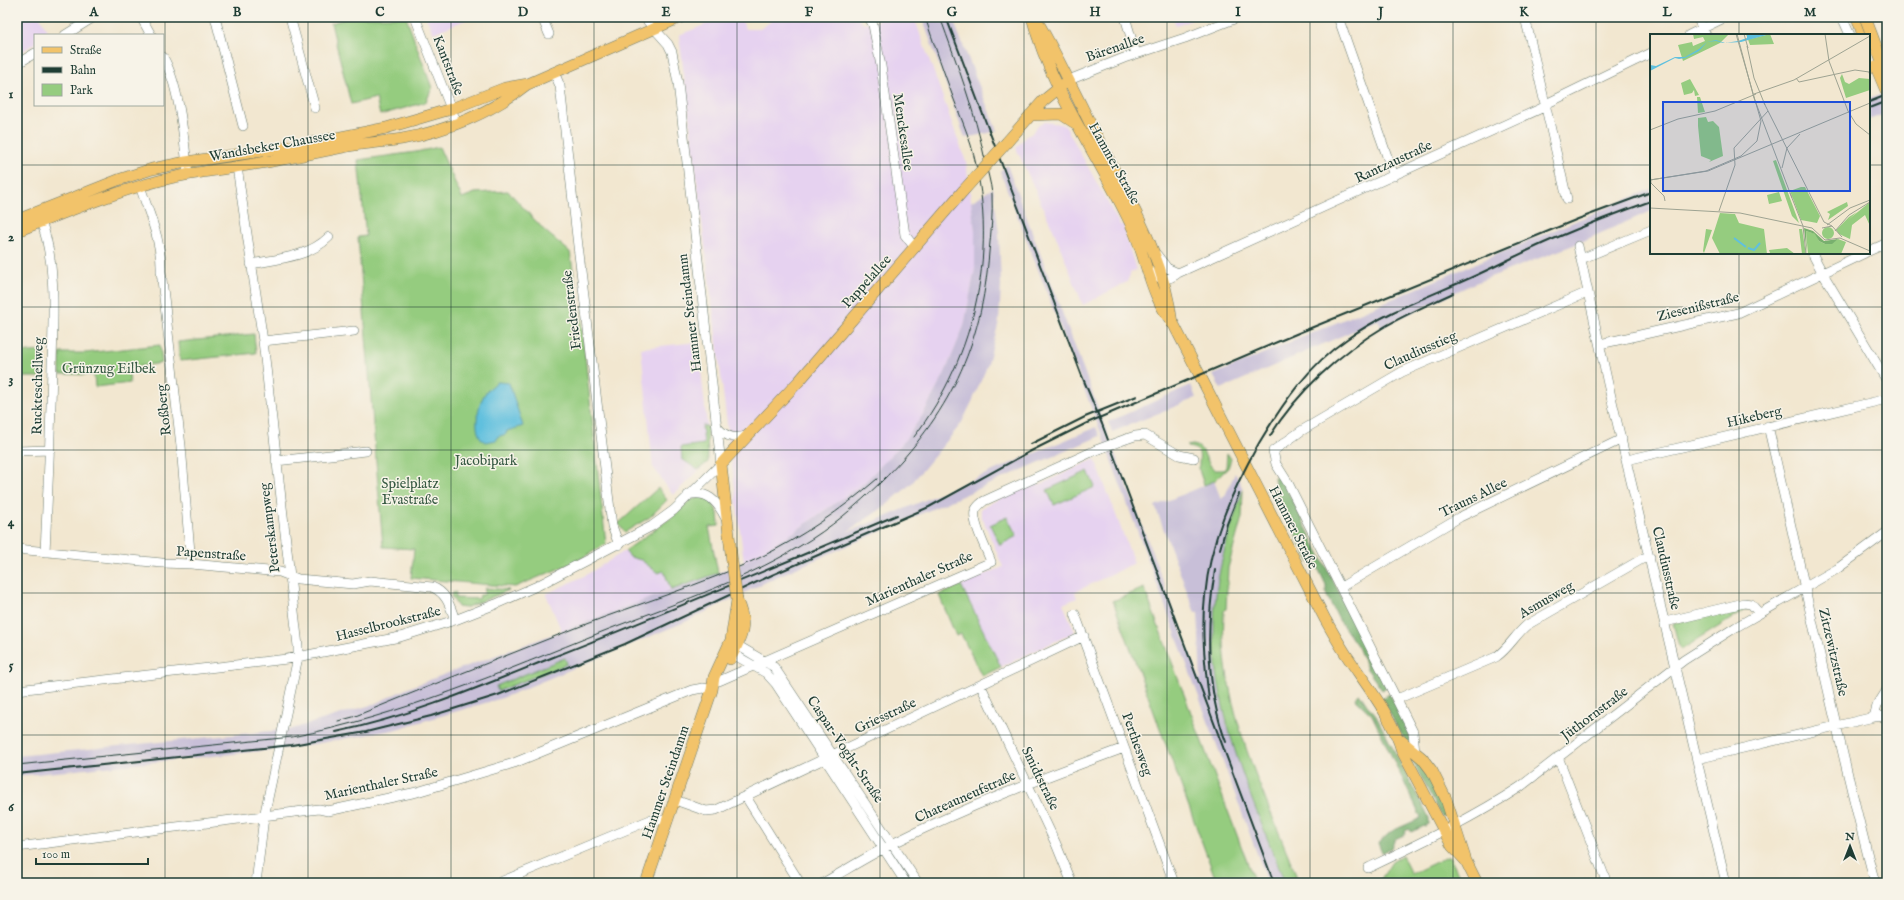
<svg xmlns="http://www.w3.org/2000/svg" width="1904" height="900" viewBox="0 0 1904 900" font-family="'IM FELL English',serif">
<rect width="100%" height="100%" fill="#f7f3e8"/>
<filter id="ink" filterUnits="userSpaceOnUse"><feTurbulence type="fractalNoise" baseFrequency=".025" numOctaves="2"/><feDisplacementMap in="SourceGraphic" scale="8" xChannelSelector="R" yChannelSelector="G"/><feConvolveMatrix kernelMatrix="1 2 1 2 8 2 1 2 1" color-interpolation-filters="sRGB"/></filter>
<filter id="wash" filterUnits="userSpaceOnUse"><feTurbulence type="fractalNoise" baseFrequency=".012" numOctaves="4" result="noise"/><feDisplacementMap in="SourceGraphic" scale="16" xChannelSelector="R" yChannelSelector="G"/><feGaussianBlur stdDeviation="0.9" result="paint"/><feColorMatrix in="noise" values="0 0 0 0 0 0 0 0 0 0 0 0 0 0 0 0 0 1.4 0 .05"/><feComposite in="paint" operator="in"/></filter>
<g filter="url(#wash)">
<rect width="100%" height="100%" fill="#f2e7d0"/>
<path fill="#e6d2f0" d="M17,17h23l9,17 -14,1v8l-18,12z
M426,17h47l-40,16z
M725,17h16l4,12h15l17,-12h81l4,6 16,-2 -1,-4h37l52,145 9,69v38l-11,57 -20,49 -22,41 -20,28 -39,40 -69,48 -50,30 -65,-527z
M1173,17h26l-23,9z
M1044,122l18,2 4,3 54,98h4l2,12 10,33 -5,2 -4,10 -44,23 -28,-71 -39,-86 10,-12 5,-2 9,-10z
M698,342l9,84 1,36 -35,33 -20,-28 -12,-119z
M1095,459l39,104 -59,29 2,6 -14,6 12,28 -74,35 -40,-82 42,-18 -22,-52v-7l55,-27 3,4z
M625,551l5,6 11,3 17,13 6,-2 7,19 -109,42 -16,-38 40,-19z"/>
<path fill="#c8bfd8" d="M922,17h30l45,114 -32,7z
M1887,91v22l-18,7v-22z
M1007,165l194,518 -3,-70h-3l-40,-107 59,-25 7,18 4,-3 10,-23 8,16 -13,41 -14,64 -2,59 5,35 8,38 58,157h-17l-170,-458 -98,-254z
M993,188l6,46 2,51 -2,36 -11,43 -16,38 -11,22 -50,60 -27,23 -37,25 43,-17 206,-88 4,9 -322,140 -91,45 -185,77 -109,32 -101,18 -275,28v-20l275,-27 82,-25 34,-16 318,-118 18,-8 50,-30 69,-48 39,-40 20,-28 22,-41 20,-49 11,-57v-38l-4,-29z
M1651,189v22l-75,33 -101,39 -94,44 -3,-7 -157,69 -8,-14z
M1191,385l5,13 -84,34 -4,-10z"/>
<path fill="#95cc7f" stroke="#5a845a" d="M352,17h54l26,71 -6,14 -46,13 -4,-17 -25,6 -20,-81z
M439,147l23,51 13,-5 33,-2 37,40 25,21 10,59 26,233 -29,17 -62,26 -104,-9 3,-29 -31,-2 -25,-310 8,-1 -8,-76 58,-8z
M254,334l2,19 -76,8 -2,-19z
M160,345l2,18 -34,5 2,15 -35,4 -1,-12 -34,-1v-21h25z
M44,351l-1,26h-26v-24z
M702,426h5l1,36 -10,8 -16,-11 -1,-12 23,-3z
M1193,445c13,1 12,19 22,25h8l3,-2 1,-15 4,6 -3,9 -14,13 -10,4c-1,-5 -5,-12 -5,-18 0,-13 4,-18 -12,-20v-1z
M1088,471l7,16 -41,18 -7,-15z
M658,488l9,12 -17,17 -25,15 -7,-8z
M1243,489l-1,28 -14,51 -2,41 -2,2c-6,97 42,184 75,272h-14c-36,-92 -81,-187 -69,-288 4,-36 16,-72 27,-106z
M701,497l10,4 7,12 1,13 -10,1 9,46 -47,17 -7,-19 -6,2 -17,-13 -11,-3 -5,-6 47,-34 18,-17z
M1007,517l10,19 -17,9 -10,-20z
M961,585l40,82 -19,9 -21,-42 -5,2 -17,-41z
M485,588l24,2 -44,18 -7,-1 -7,-11 1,-3 4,-1 -1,6 24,1 1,-4h4z
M1144,588l111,295h-38l-104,-282z
M1745,606l5,1 -69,43 -2,-4 -6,-23z
M565,658l2,6 -69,27 -2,-5z
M1402,856l9,18 38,-18 14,27h-89l7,-4 11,-17z"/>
<path fill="#78b06e" stroke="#4c7651" d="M1274,477l7,1 106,209 -5,3 -15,-21 -9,-22 -19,-27 -13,-26v-9l-10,-21 -4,2 -36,-69z
M1360,694l7,11 7,7 55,106v6l-18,8 -1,-3 -5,2 1,3 -11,5 -4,9 -9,5 -4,-10 14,-12 29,-13 -49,-103 -17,-16 2,-4z
M1390,694l18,34 3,13 -4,1 -8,-11 -17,-33z
M1406,749l19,15 22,50 -5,3z"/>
<path fill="#60c0de" stroke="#407e89" d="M497,382l12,1 14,43 -16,5 -1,3 -9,3v3l-12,2c-14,-9 -7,-35 -1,-47 3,-5 9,-9 13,-13z"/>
</g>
<g filter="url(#ink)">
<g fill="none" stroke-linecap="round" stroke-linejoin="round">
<defs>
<path id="minor" d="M141,17l10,18
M215,17l28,109
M290,17l25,91
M415,17l42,107
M542,17l7,17
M869,17l4,8 8,41 24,169 10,13
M1125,17l11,37
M1338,17l56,159
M1525,17l42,182
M1697,17l9,18
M1842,17l8,18
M65,35l29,-18
M1689,35l37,-18
M163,57c17,30 21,83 25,118
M17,64l18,-11
M554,72l6,14 18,160 34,280 7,19
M1069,80l55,-22 61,-20 54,-21
M237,167l26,174 35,305v11l-34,160 -8,66
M140,186c9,28 22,55 21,85l20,175 10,118
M41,221c16,44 12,96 11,142 -1,63 -4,126 -7,189
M1578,246l30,138 118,499
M1869,251l18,-8
M1812,253l10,19 65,109
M1157,255l10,13 11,5
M1581,259l70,-29
M251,264c27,-5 58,-7 78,-27
M1147,268c9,11 19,15 31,5l364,-165 6,-5 103,-50
M263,341l91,-10
M1600,344l138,-31 127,-60
M1768,426c36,153 67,306 107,457
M717,427c9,11 21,13 33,7
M1126,439l9,-3 10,-1 34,20 15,3
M17,451l33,-1
M1627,460l260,-61
M276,461l90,-10
M688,495c19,-5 29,6 37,22
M17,549l145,14 29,1 89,8 18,7 55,5 17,-3 62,6c15,6 18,19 23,33
M1341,587l119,-70 162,-78
M1075,614l99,269
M1665,622l79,-19 7,1 8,9
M719,681l272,-119c-4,-12 -19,-39 -16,-51 2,-5 5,-7 9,-10l112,-51
M981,686l75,158 16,39
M17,690l270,-31 113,-22 55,-17 41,-16 41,-18 115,-60 22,-16 47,-46 -43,-381 -6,-31 -4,-8 -24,-27
M1397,699l99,-42c13,-9 19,-22 31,-32l115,-66 8,-2
M1874,717l3,-11 10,-16
M1415,752l-2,-20 -125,-249 -12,-19 -3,-13 28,-20 101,-59 186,-80
M1558,757l49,126
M1697,759l177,-42 13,-1
M746,797l54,86
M675,800l31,11 10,-1 368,-174
M17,847l302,-38 9,2 89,-19 97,-29 178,-73 11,-2 9,2
M1368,868c52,-25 103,-49 152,-81l164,-127 52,-33 101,-58 50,-37
M498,883l152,-63h18
M823,883c23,-13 45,-27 69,-39 75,-38 153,-67 232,-96
M906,883l-130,-199 -10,-11 -33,-19 -4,-9h8l37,22 144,216"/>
<path id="major" d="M1032,17c20,78 69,141 102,214 13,31 17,66 39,92l152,296c7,12 14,25 22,37 20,30 45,60 55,95l50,95 14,15
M1857,17l6,18
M1036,19c22,37 40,77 60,116 30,60 68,119 76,188
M1030,115l31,-1 14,9
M1007,142l36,-41 21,-17
M17,220l101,-40 34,-11 34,-7 110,-16 90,-18 65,-19 54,-21 23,-4 153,-67
M17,231c52,-20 103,-42 158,-54 28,-6 57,-9 86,-14 29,-5 58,-11 87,-17 18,-3 36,-4 54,-7 44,-8 89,-26 124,-54
M732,562l-11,-98 79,-84 163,-189
M730,659c12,-22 18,-34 7,-58
M1399,739l23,19 10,13 14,28 20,62 11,22
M646,883l66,-193 2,-13 17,-37 6,-40"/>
</defs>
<use href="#minor" stroke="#69786b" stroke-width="10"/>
<use href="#major" stroke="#69786b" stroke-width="12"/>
<use href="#minor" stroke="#fff" stroke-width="9"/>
<use href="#major" stroke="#f2c36a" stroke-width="11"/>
<path stroke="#1f3d34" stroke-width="1" d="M914,437c63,-83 86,-191 57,-292 -5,-16 -12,-32 -18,-48 -10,-27 -19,-53 -28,-80
M338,721l15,-4c76,-31 152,-61 228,-91 59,-23 120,-41 178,-68 43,-21 82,-48 118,-79
M17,765l275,-28c108,-21 210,-65 312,-106 66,-26 135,-48 196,-85 31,-18 56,-40 81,-64 68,-67 101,-135 108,-230 2,-19 4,-39 3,-58 -1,-11 -5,-23 -7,-34 -10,-49 -28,-96 -45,-143"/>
<path stroke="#1f3d34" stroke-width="2" d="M946,17l136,359 20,48 172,459
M1869,102l18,-7
M1869,108l18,-7
M1270,436c27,-44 70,-83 114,-109 22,-13 46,-23 69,-34
M1031,444l54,-27 52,-21
M1220,549l7,-25 12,-30
M1215,570c-9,56 -9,119 11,172
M1209,700c-4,-35 -8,-69 -4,-104 5,-56 27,-105 54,-153 24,-40 49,-77 88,-104 38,-27 81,-42 123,-61 27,-12 53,-26 81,-38 33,-14 66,-27 100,-39
M336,732c77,-16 148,-47 220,-76 115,-45 228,-93 341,-141
M17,774l275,-29 74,-13 65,-16 67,-21 127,-51 147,-69 157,-68 100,-55 58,-29 209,-89 282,-115 73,-27"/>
<defs>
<path id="minor-bridge" d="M1096,450l30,-11"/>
<path id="major-bridge" d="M1865,17l22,58
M1876,67l11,26
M963,191l44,-49
M732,562l5,38"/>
</defs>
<use href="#minor-bridge" stroke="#69786b" stroke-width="10" stroke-linecap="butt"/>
<use href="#major-bridge" stroke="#69786b" stroke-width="12" stroke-linecap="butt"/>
<use href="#minor-bridge" stroke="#fff" stroke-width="9"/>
<use href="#major-bridge" stroke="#f2c36a" stroke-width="11"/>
</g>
</g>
<path fill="none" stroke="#1f3d34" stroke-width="1" stroke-opacity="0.55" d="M165,17v866M308,17v866M451,17v866M594,17v866M737,17v866M880,17v866M1024,17v866M1167,17v866M1310,17v866M1453,17v866M1596,17v866M1739,17v18M17,165h1634M1869,165h18M1739,253v630M17,307h1870M17,450h1870M17,593h1870M17,735h1870"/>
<g text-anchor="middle" stroke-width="3" stroke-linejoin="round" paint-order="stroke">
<g font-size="14" fill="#1f3d34" stroke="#f7f3e8">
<text transform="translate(1115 47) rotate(-19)" y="5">Bärenallee</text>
<text transform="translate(449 65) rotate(69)" y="5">Kantstraße</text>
<text transform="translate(904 132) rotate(82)" y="5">Menckesallee</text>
<text transform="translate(272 145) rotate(-10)" y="5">Wandsbeker Chaussee</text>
<text transform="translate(1393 161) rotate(-25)" y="5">Rantzaustraße</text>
<text transform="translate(1115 163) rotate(61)" y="5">Hammer Straße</text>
<text transform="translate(866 281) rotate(-48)" y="5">Pappelallee</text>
<text transform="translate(1698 306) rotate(-14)" y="5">Ziesenißstraße</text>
<text transform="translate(571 310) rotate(-97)" y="5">Friedenstraße</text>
<text transform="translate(689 313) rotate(-97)" y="5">Hammer Steindamm</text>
<text transform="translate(1420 350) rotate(-24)" y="5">Claudiusstieg</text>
<text transform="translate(37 386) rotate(-89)" y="5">Ruckteschellweg</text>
<text transform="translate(163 410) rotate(-96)" y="5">Roßberg</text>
<text transform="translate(1754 416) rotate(-13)" y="5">Hikeberg</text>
<text transform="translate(1473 497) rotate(-26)" y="5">Trauns Allee</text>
<text transform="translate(1294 527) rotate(63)" y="5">Hammer Straße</text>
<text transform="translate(269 528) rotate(-97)" y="5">Peterskampweg</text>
<text transform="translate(211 553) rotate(4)" y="5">Papenstraße</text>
<text transform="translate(1667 568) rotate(77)" y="5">Claudiusstraße</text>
<text transform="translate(919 578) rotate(-24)" y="5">Marienthaler Straße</text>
<text transform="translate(1546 599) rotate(-30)" y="5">Asmusweg</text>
<text transform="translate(388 623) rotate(-14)" y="5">Hasselbrookstraße</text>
<text transform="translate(1834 652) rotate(77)" y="5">Zitzewitzstraße</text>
<text transform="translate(1594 713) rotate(-37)" y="5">Jüthornstraße</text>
<text transform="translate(885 715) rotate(-25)" y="5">Griesstraße</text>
<text transform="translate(1138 744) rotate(70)" y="5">Perthesweg</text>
<text transform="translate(846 749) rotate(56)" y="5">Caspar-Voght-Straße</text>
<text transform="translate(1041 778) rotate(64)" y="5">Smidtstraße</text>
<text transform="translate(665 782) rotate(-71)" y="5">Hammer Steindamm</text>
<text transform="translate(381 783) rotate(-12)" y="5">Marienthaler Straße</text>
<text transform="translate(965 796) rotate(-24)" y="5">Chateauneufstraße</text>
</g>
<g font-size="14" fill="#375a43" stroke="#f7f3e8">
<text x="109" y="373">Grünzug Eilbek</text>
<text x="486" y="465">Jacobipark</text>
<text x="410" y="488">Spielplatz<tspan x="410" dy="16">Evastraße</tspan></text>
</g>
</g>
<g transform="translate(1650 34)">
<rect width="220" height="220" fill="#f2e7d0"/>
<path d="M43,0h36l-9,9 -37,18 -5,-16 14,-3 1,4 12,-5 -2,-4 -9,2zM96,0l4,5 20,-5 4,10 -24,1zM192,40l3,8 4,2 10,-6 11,1v11l-24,8 -6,-20zM40,45l9,16 -4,1 -1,-6 -2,3 -8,2 -3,-12zM47,63h3l5,15 -7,1zM56,83l2,5 5,-1 6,6 4,29 -14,6 2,-2 -10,-4 -3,-30v-8zM126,126l11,30 12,33 -7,-7 -19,-55zM151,153h4l15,29 -3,7 -16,-3 -11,-29zM129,158l3,9 -13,3 -2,-9zM197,168l1,4 -20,14 2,-6 -3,-2zM220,168v24l-5,-11 -13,10 -2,14 -11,-5 -3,-4 13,-13 8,-5 -9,8zM70,179l15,1 4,9 25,6 3,25h-47l-8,-16zM172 199a6 6 0 1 1 12 0a6 6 0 1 1-12 0ZM56,195l6,1 -8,23 -1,-2zM149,195h3l4,25h-4zM156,197l10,3 3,7 6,3h5l8,-5 8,3 -5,12h-33zM137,214l8,6 -25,-1 -1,-3z" fill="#95cc7f"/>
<path d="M154,194l9,3 11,10 14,-2 -6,5h-7l-6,-3 -4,-7 -9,-3 1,23z" fill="#78b06e"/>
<path d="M97,0h23l-29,8 -18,1 -7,-2 -9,1 -8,9 -14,7 -6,1 -4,-1 -25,13v-6l6,1 19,-9h10l14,-8 8,-7 9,-2 9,3 13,-2 9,-3z" fill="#60c0de"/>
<path fill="none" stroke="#60c0de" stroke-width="2" d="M84,204l12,9M98,214l6,2 6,-7"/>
<path fill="none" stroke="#9ea392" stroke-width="1" d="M87,0l17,64 38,100M94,0l4,14M175,0l4,27 19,50 8,13 14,11M97,12l7,32 11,27M146,44l3,4 56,-12 14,2 1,4M104,60l40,-14 76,-44M114,69l60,119 8,4M0,96l28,-11 37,-8 41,-17M132,134l5,-20 13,-14M0,137l1,12 13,13 1,5M0,146l56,-9 35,-15 16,-15 4,-20 -25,-87M0,146l58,-9 162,-68M140,159l13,33 3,28M0,174l90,5 72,15 13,12 15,-2 30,13M69,177l16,-46 -1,-17 34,-37M177,191l23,-17 20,-8M172,194l10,-2 10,11M185,197l14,-16 21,-13"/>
<path fill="#1d4ed8" fill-opacity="0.15" stroke="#1d4ed8" stroke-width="2" d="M13,68h187v89h-187z"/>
<rect width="220" height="220" fill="none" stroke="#1f3d34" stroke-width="2"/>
</g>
<rect width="1904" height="900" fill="none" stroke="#f7f3e8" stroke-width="44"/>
<rect x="34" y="34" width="130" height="72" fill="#f7f3e8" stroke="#a1aaa0"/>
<rect x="42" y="47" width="20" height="6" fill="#f2c36a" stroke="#a1aaa0"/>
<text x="70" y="54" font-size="12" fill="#1f3d34">Straße</text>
<rect x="42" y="67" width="20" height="6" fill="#1f3d34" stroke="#a1aaa0"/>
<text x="70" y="74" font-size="12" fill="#1f3d34">Bahn</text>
<rect x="42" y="84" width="20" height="12" fill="#95cc7f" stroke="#a1aaa0"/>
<text x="70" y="94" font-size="12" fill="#1f3d34">Park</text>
<g transform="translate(1850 846)" stroke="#f7f3e8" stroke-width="3" paint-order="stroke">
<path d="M0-3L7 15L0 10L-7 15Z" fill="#1f3d34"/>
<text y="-6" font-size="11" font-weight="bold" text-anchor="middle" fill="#1f3d34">N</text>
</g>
<path d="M36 858v6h112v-6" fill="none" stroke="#1f3d34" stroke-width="2"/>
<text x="42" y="858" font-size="12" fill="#1f3d34" stroke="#f7f3e8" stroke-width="3" paint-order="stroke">100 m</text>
<rect x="22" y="22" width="1860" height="856" fill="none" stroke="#1f3d34" stroke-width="1.5"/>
<g font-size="13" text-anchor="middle" font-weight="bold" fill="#1f3d34">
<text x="94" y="16">A</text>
<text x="237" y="16">B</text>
<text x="380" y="16">C</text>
<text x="523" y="16">D</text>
<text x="666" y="16">E</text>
<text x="809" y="16">F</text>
<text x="952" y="16">G</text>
<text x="1095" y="16">H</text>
<text x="1238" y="16">I</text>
<text x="1381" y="16">J</text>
<text x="1524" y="16">K</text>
<text x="1667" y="16">L</text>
<text x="1810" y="16">M</text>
<text x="11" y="98">1</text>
<text x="11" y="241">2</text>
<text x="11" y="383">3</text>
<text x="11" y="526">4</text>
<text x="11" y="669">5</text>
<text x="11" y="811">6</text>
</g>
</svg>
